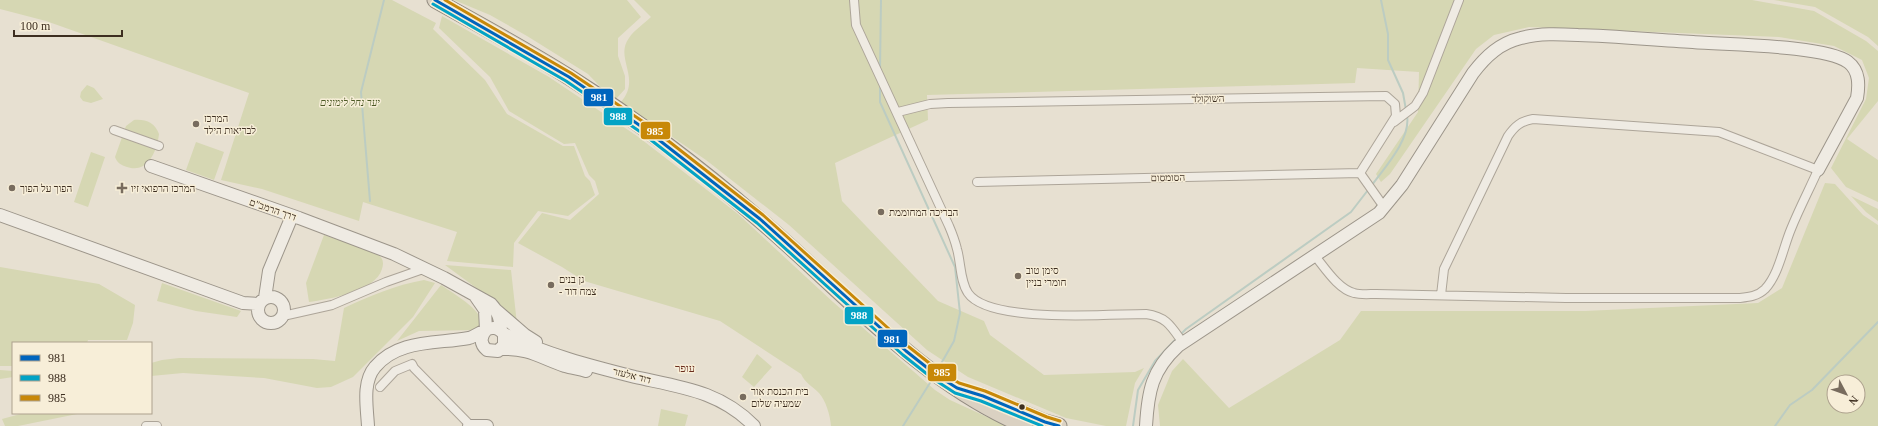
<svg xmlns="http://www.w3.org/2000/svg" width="1878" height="426" viewBox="0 0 1878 426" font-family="'Times New Roman','Noto Sans Hebrew',serif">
<rect width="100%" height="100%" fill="#e7e0d1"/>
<path fill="#d6d7b3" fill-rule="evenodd" d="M0,0h392l44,23 -3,6 52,51 22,34 56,32h11l11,30 5,5 5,14 -27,21 -30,-5 -24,32 -1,24 -66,-6 10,-29 -94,-30 -4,19 -97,-32 -41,-9 28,-87 -203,-72 -46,-12z
M454,0h173l14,17 -23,21v18l7,20v13l-9,10 -6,-2 -22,-23 -61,-38 -37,-21z
M634,0h1118l62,11 52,30 12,10v50l-31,38 31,21v42l-32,-15 -15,-19 35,-69 3,-21 -7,-18 -28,-14 -55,-9 -250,-10 -35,8 -18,14 -86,125 -9,8 -5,-8 42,-62 1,-40 -62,-4 -2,15 -428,12 1,25 -93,43 7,38 96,100 46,20 6,14 54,40 91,-3 9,-4 -9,15 -9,43h-20l-40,-8 -98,-41 -41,-27 -138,-125 -83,-65 -85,-58c21,-24 -7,-44 8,-64 5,-8 15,-14 22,-21z
M1774,0h104v46l-10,-9 -53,-30z
M442,16l107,61 88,59 39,30 62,48 95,88 102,88 15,10 57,26h-176c-1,-11 -5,-25 -12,-33 -7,-7 -14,-10 -18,-19l-81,-53 -136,-40 -22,-14 -44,-24 24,-30 28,7 29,-26 -4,-13 -6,-6 -14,-32 -11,1 -55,-33 -19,-34 -51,-49z
M87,85l7,3 9,11 -12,4 -8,-2 -3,-4 1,-5z
M134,120c12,-1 21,3 25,14 -2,18 -12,40 -32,33 -6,-2 -10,-4 -12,-10l11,-31z
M196,142l28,10 -10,28 -28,-10z
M91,152l14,5 -17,50 -14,-5z
M1825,183l10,1 28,31 15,10v201h-718l-2,-21 14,-34 11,-12 46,49 111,-68 21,-29h224l173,-8 24,-15zM1834,382h24v24h-24z
M1851,196l27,13v12l-12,-9z
M324,235l50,17c7,4 11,8 8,17 -7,23 -53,30 -73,33l-3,-19z
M445,265l66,5 6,54 -16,-18z
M0,267l99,17 36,21 -2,18 -6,17h-39l-1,3h-74v23h-13z
M424,280l11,3 -22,34 -60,60 -22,10 -14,1 -53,-10 -81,-5 -32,3v-13l11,-3 17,-2 134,1 22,2 9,-53c26,-12 51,-23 80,-28z
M162,283l79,28 -4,6 -41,-6 -39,-10z
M441,285c9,6 37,23 39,33 1,4 -1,8 -3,12l-58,1 -22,10z
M757,354l15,13 -18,20 -12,-10z
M0,370l13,1v6l-13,2z
M661,409l27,6 -3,11h-27z
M24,413h58l-64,13h-13l-3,-7z"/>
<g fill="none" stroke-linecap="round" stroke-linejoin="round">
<path stroke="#bcccc2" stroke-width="2" d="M1381,0l7,34v26l15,33 3,17
M880,70l1,-70
M880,84v18l75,165 5,46 -6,28 -16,28
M1372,185c13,-18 39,-46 35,-69
M370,201l-9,-109 23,-92
M1179,336l7,-7 165,-117 17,-22
M903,426l30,-48
M1133,426l5,-36 17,-29 21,-22
M1775,426l15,-21 22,-15 66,-68"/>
<defs>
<path id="street" d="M854,0l2,25 93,201c3,7 6,15 8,23 4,14 3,32 11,44 21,31 141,21 178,21 21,3 25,12 37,29
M898,112l32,-8 18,-1 438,-7 9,8 1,12 -36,57 24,34
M1394,122l21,-16 8,-13 36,-93
M114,130l45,16
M977,182l383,-9
M1315,256c10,12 23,33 39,37 7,2 15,1 22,1l190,4h174c9,-1 18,-2 25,-9 14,-15 18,-41 26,-60 8,-20 18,-39 27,-59l-99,-38 -186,-13c-12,2 -18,7 -25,17l-64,133 -3,26
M283,316l49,-11 54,-23 40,-14
M380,387l15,-16 17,-7 2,4 56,57
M146,426h11"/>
<path id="secondary" d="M151,166l148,52 95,36 50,24 47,26c7,7 10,17 10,27
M0,215l243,88 16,1
M258 310a13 13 0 1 1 26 0a13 13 0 1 1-26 0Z
M476,297l9,13 1,20
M265,298l4,-27 23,-55
M496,310l29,25 11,7
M504,334c41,20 87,32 131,43 45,10 85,14 119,49
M502,349c27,-1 39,9 63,17 7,2 14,3 21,5
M368,426c-1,-19 -6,-44 7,-59 23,-28 62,-23 94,-29 8,-2 17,-11 25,-10 5,0 7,3 10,6v11l-6,6 -11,-1c-7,-6 -7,-13 -1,-20
M469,426h18
M1146,426c2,-35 6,-56 32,-80l201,-133 23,-28 71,-112c13,-17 27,-30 48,-35 18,-5 38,-4 57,-3 38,1 77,5 115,7 33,3 131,3 155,20 12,9 11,24 9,36l-39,72"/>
<path id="highway" d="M435,0c45,25 90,49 134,77 66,42 131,91 191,143 84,72 161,162 265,206
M982,396l63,26 14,4"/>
</defs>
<use href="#street" stroke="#ada599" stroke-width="10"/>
<use href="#secondary" stroke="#9c958a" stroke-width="14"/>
<use href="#highway" stroke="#928b80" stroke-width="17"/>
<use href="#street" stroke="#efebe3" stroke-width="8"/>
<use href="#secondary" stroke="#efebe3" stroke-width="12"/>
<use href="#highway" stroke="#dad1c2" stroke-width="15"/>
<defs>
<path id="bus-1" d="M435,0l134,77 76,52 115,90 146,132 29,23 22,14 26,8 62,26 14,4"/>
<path id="bus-2" d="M433,4l133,77 76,52 115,90 146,132 29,23 23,15 26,8 61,25"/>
<path id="bus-3" d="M445,0l126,73 77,52 115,90 146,132 29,23 21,13 26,8 62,26 13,4"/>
</defs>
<use href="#bus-1" stroke="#f7eed8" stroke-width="6"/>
<use href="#bus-2" stroke="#f7eed8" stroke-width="6"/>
<use href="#bus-3" stroke="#f7eed8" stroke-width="6"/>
<use href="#bus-1" stroke="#0065bd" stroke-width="3"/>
<use href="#bus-2" stroke="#03a3c5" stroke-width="3"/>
<use href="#bus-3" stroke="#c88808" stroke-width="3"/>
</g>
<g fill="#786c5e" stroke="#f7eed8" stroke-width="1.5">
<circle cx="196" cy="124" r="4"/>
<circle cx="12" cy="188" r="4"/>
<path d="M120 182h4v4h4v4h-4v4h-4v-4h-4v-4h4z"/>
<circle cx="881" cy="212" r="4"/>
<circle cx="1018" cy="276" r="4"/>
<circle cx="551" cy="285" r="4"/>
<circle cx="743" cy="397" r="4"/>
</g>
<circle fill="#3d2e20" stroke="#f7eed8" stroke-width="1.5" cx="1022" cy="407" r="3.5"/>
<g text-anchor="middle" stroke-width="3" stroke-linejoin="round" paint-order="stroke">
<g font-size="10" fill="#3d2e20" stroke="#f7eed8">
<text transform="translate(1208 98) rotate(-1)" y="4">השוקולד</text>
<text transform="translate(1168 177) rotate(-1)" y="4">הסומסום</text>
<text transform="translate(273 209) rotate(19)" y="4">דרך הרמב"ם</text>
<text transform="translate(632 375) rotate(14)" y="4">דוד אלעזר</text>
</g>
<g font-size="10" font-style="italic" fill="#4d5a26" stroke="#f7eed8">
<text x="350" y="106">יער נחל לימונים</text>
</g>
<g font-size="10" fill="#3d2e20" stroke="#f7eed8" text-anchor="start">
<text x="204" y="122">המרכז<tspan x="204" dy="12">לבריאות הילד</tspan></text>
<text x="20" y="192">הפוך על הפוך</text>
<text x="131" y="192">המרכז הרפואי זיו</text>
<text x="889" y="216">הבריכה המחוממת</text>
<text x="1026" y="274">סימן טוב<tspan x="1026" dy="12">חומרי בניין</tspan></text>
<text x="559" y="283">גן בנים<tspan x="559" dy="12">- צמח דוד</tspan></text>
<text x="751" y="395">בית הכנסת אור<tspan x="751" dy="12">שמעיה שלום</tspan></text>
</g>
<g font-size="11" fill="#6b2e1e" stroke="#f7eed8">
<text x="685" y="372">עופר</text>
</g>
</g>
<g stroke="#f7eed8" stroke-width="1.5">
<rect x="583" y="88" width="31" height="19" rx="4" fill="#0065bd"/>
<rect x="603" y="107" width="30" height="19" rx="4" fill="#03a3c5"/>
<rect x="640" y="121" width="31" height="19" rx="4" fill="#c88808"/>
<rect x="844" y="306" width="30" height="19" rx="4" fill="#03a3c5"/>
<rect x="877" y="329" width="31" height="19" rx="4" fill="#0065bd"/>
<rect x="927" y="363" width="30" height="19" rx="4" fill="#c88808"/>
</g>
<g font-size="11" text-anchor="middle" font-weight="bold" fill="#fff">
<text x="599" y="101">981</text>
<text x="618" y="120">988</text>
<text x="655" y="135">985</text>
<text x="859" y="319">988</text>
<text x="892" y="343">981</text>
<text x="942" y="376">985</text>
</g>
<rect x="12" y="342" width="140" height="72" fill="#f7eed8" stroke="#ada18e"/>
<rect x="20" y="355" width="20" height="6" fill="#0065bd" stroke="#ada18e"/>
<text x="48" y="362" font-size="12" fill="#3d2e20">981</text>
<rect x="20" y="375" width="20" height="6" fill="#03a3c5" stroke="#ada18e"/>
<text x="48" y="382" font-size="12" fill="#3d2e20">988</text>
<rect x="20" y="395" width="20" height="6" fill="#c88808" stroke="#ada18e"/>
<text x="48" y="402" font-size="12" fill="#3d2e20">985</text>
<g transform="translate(1846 394) rotate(131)"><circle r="19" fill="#f7eed8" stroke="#ada18e"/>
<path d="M0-3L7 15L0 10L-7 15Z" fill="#786c5e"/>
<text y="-6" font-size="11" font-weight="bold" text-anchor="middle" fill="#3d2e20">N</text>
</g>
<path d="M14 30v6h108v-6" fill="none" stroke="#3d2e20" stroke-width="2"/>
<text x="20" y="30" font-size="12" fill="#3d2e20" stroke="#f7eed8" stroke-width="3" paint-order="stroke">100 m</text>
</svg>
